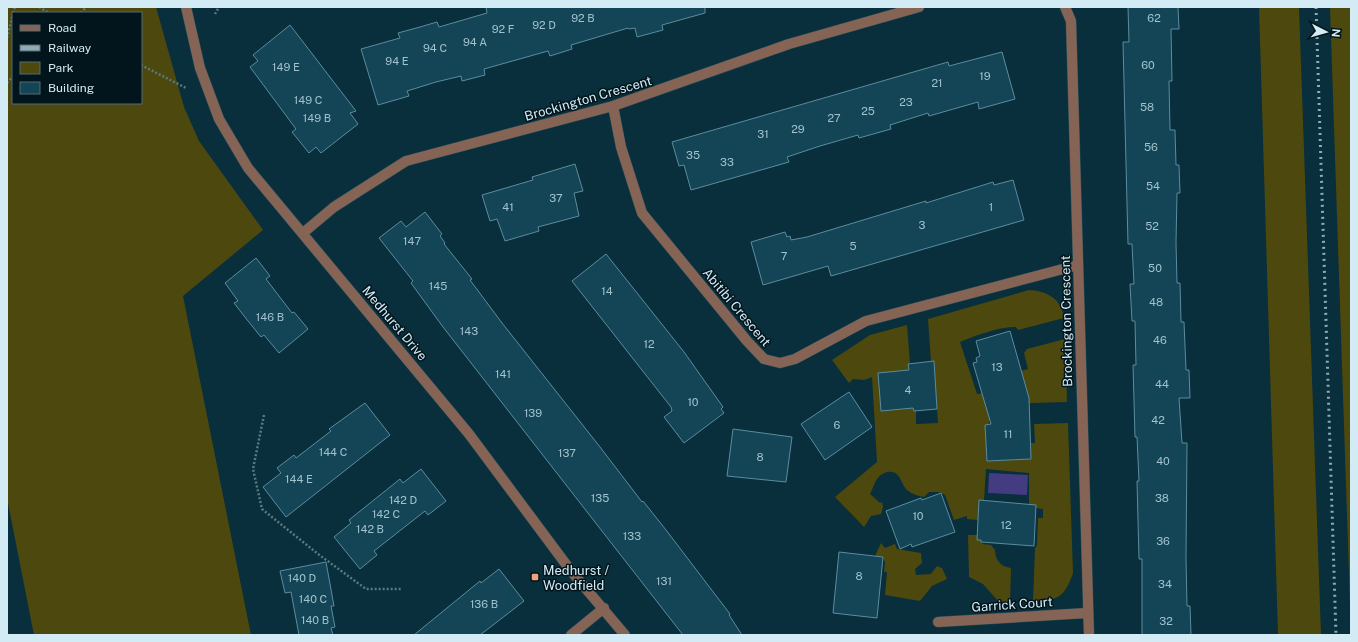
<svg xmlns="http://www.w3.org/2000/svg" width="1358" height="642" viewBox="0 0 1358 642" font-family="'Public Sans',sans-serif">
<rect width="100%" height="100%" fill="#082f3b"/>
<path fill="#4d480e" fill-rule="evenodd" d="M7,7h149l28,100 15,34 64,89 -80,66 68,339h-217l-27,-137zM13,13h128v90h-128z
M1259,7h40l22,628h-43z
M1330,7h21v628z
M1029,290c18,1 33,9 35,28l-46,12 -2,-3c-15,-1 -42,9 -56,15l17,52 48,-6 -4,-17 7,-2 -4,-16 3,-4 38,-10 2,63 -73,2v16l-5,1v3l-4,1 2,36 43,-2v-16h5l-1,-19 34,-1 5,150c-8,24 -16,28 -40,29l2,-54 2,-3 1,-27h5v-9l-7,-1 -1,-3h-6v-32l-43,-4 -2,31h-5l-1,20 -11,-1v-3l-13,4 -9,-25 -6,-3h-10l-5,5c-6,-1 -12,-3 -17,-7 -7,-7 -6,-20 -20,-18 -4,1 -7,3 -10,7 -3,4 -4,10 -7,15l10,9 2,-1 1,5 -2,7 -10,2 -7,11 -29,-30 42,-35 -5,-85 -8,3 -11,-1 -4,4 -17,-23 38,-25 37,-10 3,38 -2,1 1,6 -31,3 3,38 32,-3 1,3h2v13l22,-1 -4,-61h-3l-3,-43z
M968,535h9l6,9 8,1 4,5c0,10 6,17 16,18l-1,35 -12,-2 -15,-17 -14,-7z
M881,543l4,5 10,-4 2,5 24,4 1,10 -7,6 1,6 15,-1 6,-8 5,2 5,11 -15,7 -12,15 -35,-6 2,-23h-3l1,-10 -2,-4 -8,-2z"/>
<path fill="#433c80" d="M989,473l39,2 -1,20 -39,-2z"/>
<path fill="#134556" stroke="#5c8c9f" d="M486,7h219v6l-43,12 1,5 -26,7 -2,-9 -6,1 -1,-1 -57,17 1,4 -22,7 -2,-5 -64,18 1,6 -23,6 -1,-5 -25,6 -29,9 2,5 -31,9 -17,-56 39,-11 -2,-5 22,-6 17,-5 2,5 48,-14z
M1128,7h50l1,22h-8l1,52h-3l1,49h5l1,35h3l1,28h-3l-1,50 1,40h3l1,39h3l2,48h3l1,28h-11l3,45h5l-1,115 1,48h3l1,29h-49v-76h-3l-2,-78h2l-2,-44h-2l-2,-72h3l-1,-44h-3l-2,-37h4l-2,-40h-4l-5,-202h6z
M290,25l66,86 -6,2 8,11 -37,29 -5,-6 -7,6 -17,-21 4,-3 -46,-62 8,-6 -5,-6z
M1002,52l13,47 -36,10 -1,-7 -49,14 -1,-3 -38,12 1,4 -32,9 -1,-3 -38,11 -33,11 2,5 -98,28 -7,-25 -5,1 -7,-24 276,-80 1,4z
M575,164l8,27 -9,2 5,23 -41,11 1,4 -34,10 -8,-22 -7,2 -8,-26 51,-15 -1,-3z
M1013,180l11,40 -193,56 -3,-10 -65,19 -12,-43 34,-10 2,5 3,-1 1,4 16,-3 119,-36v2l67,-21 1,3z
M425,212l17,22 -2,2 5,7 -1,1 28,35 -2,1 32,43 98,124 42,55 1,-1 23,29 64,84 -1,1 13,20h-59l-240,-308 -32,-44 2,-2 -34,-43 22,-17 5,6z
M606,254l78,98 39,55 -2,2 3,4 -40,30 -20,-26 8,-6 -1,-4 -99,-126z
M256,258l14,18 -4,3 26,34 2,-1 14,17 -29,24 -15,-18 -3,2 -13,-16 -14,-18 4,-2 -13,-18z
M1010,331l19,67 2,61 -44,2 -2,-36 6,-1 -18,-61 4,-1 -1,-4 4,-2 -4,-15z
M934,361l3,48 -23,2 -1,-3 -32,3 -3,-38 31,-3 -1,-6z
M849,392l23,35 -47,33 -24,-36z
M365,403l25,32 -104,82 -23,-30 18,-14 -4,-5 17,-13 2,3 35,-27 -2,-2z
M733,429l59,8 -6,45 -59,-6z
M421,469l25,32 -18,14 -3,-4 -51,40 3,4 -17,14 -26,-32 17,-14 -2,-3 51,-41 3,4z
M941,493l14,39 -43,15 -1,-3 -11,5 -14,-38 35,-13 1,2z
M979,500l57,5 -2,41 -53,-4v-2h-4z
M839,552l44,5 -6,61 -44,-5z
M326,562l8,44h-3l4,21 -4,1 2,7h-34l-8,-43 -6,1 -5,-22z
M499,569l25,32 -18,14 -26,20h-66l66,-54 1,2z"/>
<g fill="none" stroke-linecap="round" stroke-linejoin="round">
<defs>
<path id="minor" d="M186,7l14,61 19,51 29,49 221,266 102,137 54,64
M1065,7l6,14 18,614
M613,106l8,41 21,66 105,128 17,18 16,4 15,-4 71,-38 212,-56
M303,233l31,-26 72,-46 207,-55 176,-62 130,-37
M938,622l149,-9
M571,635l33,-27"/>
</defs>
<use href="#minor" stroke="#284d59" stroke-width="11"/>
<path stroke="#597a85" stroke-width="2.5" stroke-dasharray="2 2" stroke-linecap="butt" d="M39,7l10,6
M13,13l2,-6
M81,13l5,-6
M215,14l4,-7
M7,38l6,-24
M141,65l45,23
M7,83l6,-7
M264,415l-11,54 9,40 56,45 48,35h36"/>
<use href="#minor" stroke="#866455" stroke-width="10"/>
<path stroke="#8daab5" stroke-width="3" stroke-dasharray="2 4" stroke-linecap="butt" d="M1316,7l20,628"/>
</g>
<rect fill="#f1a17d" stroke="#03151c" stroke-width="1.5" x="531" y="573" width="8" height="8" rx="2"/>
<g text-anchor="middle" stroke-width="3" stroke-linejoin="round" paint-order="stroke">
<g font-size="11" fill="#a2c2cd">
<text x="583" y="22">92 B</text>
<text x="1154" y="22">62</text>
<text x="544" y="29">92 D</text>
<text x="503" y="33">92 F</text>
<text x="475" y="46">94 A</text>
<text x="435" y="52">94 C</text>
<text x="397" y="65">94 E</text>
<text x="1148" y="69">60</text>
<text x="286" y="71">149 E</text>
<text x="985" y="80">19</text>
<text x="937" y="87">21</text>
<text x="308" y="104">149 C</text>
<text x="906" y="106">23</text>
<text x="1147" y="111">58</text>
<text x="868" y="115">25</text>
<text x="317" y="122">149 B</text>
<text x="834" y="122">27</text>
<text x="798" y="133">29</text>
<text x="763" y="138">31</text>
<text x="1151" y="151">56</text>
<text x="693" y="159">35</text>
<text x="727" y="166">33</text>
<text x="1153" y="190">54</text>
<text x="556" y="202">37</text>
<text x="508" y="211">41</text>
<text x="991" y="211">1</text>
<text x="922" y="229">3</text>
<text x="1152" y="230">52</text>
<text x="412" y="245">147</text>
<text x="853" y="250">5</text>
<text x="784" y="260">7</text>
<text x="1155" y="272">50</text>
<text x="438" y="290">145</text>
<text x="607" y="295">14</text>
<text x="1156" y="306">48</text>
<text x="270" y="321">146 B</text>
<text x="469" y="335">143</text>
<text x="1160" y="344">46</text>
<text x="649" y="348">12</text>
<text x="997" y="371">13</text>
<text x="503" y="378">141</text>
<text x="1162" y="388">44</text>
<text x="908" y="394">4</text>
<text x="693" y="406">10</text>
<text x="533" y="417">139</text>
<text x="1158" y="424">42</text>
<text x="837" y="429">6</text>
<text x="1008" y="438">11</text>
<text x="333" y="456">144 C</text>
<text x="567" y="457">137</text>
<text x="760" y="461">8</text>
<text x="1163" y="465">40</text>
<text x="299" y="483">144 E</text>
<text x="600" y="502">135</text>
<text x="1162" y="502">38</text>
<text x="403" y="504">142 D</text>
<text x="386" y="518">142 C</text>
<text x="918" y="520">10</text>
<text x="1006" y="529">12</text>
<text x="370" y="533">142 B</text>
<text x="632" y="540">133</text>
<text x="1163" y="545">36</text>
<text x="859" y="580">8</text>
<text x="302" y="582">140 D</text>
<text x="664" y="585">131</text>
<text x="1165" y="588">34</text>
<text x="313" y="603">140 C</text>
<text x="484" y="608">136 B</text>
<text x="315" y="624">140 B</text>
<text x="1166" y="625">32</text>
</g>
<g font-size="13" fill="#d2ebf5" stroke="#03151c">
<text transform="translate(588 98) rotate(-16)" y="5">Brockington Crescent</text>
<text transform="translate(737 307) rotate(50)" y="5">Abitibi Crescent</text>
<text transform="translate(1066 321) rotate(-91)" y="5">Brockington Crescent</text>
<text transform="translate(395 323) rotate(50)" y="5">Medhurst Drive</text>
<text transform="translate(1012 604) rotate(-4)" y="5">Garrick Court</text>
</g>
<g font-size="13" fill="#d2ebf5" stroke="#03151c" text-anchor="start">
<text x="543" y="575">Medhurst /<tspan x="543" dy="15">Woodfield</tspan></text>
</g>
</g>
<rect width="1358" height="642" fill="none" stroke="#d2ebf5" stroke-width="16"/>
<rect x="12" y="12" width="130" height="92" fill="#03151c" stroke="#566b73"/>
<rect x="20" y="25" width="20" height="6" fill="#866455" stroke="#566b73"/>
<text x="48" y="32" font-size="12" fill="#d2ebf5">Road</text>
<rect x="20" y="45" width="20" height="6" fill="#8daab5" stroke="#566b73"/>
<text x="48" y="52" font-size="12" fill="#d2ebf5">Railway</text>
<rect x="20" y="62" width="20" height="12" fill="#4d480e" stroke="#566b73"/>
<text x="48" y="72" font-size="12" fill="#d2ebf5">Park</text>
<rect x="20" y="82" width="20" height="12" fill="#134556" stroke="#566b73"/>
<text x="48" y="92" font-size="12" fill="#d2ebf5">Building</text>
<g transform="translate(1326 32) rotate(96)" stroke="#03151c" stroke-width="3" paint-order="stroke">
<path d="M0-3L7 15L0 10L-7 15Z" fill="#d2ebf5"/>
<text y="-6" font-size="11" font-weight="bold" text-anchor="middle" fill="#d2ebf5">N</text>
</g>
</svg>
